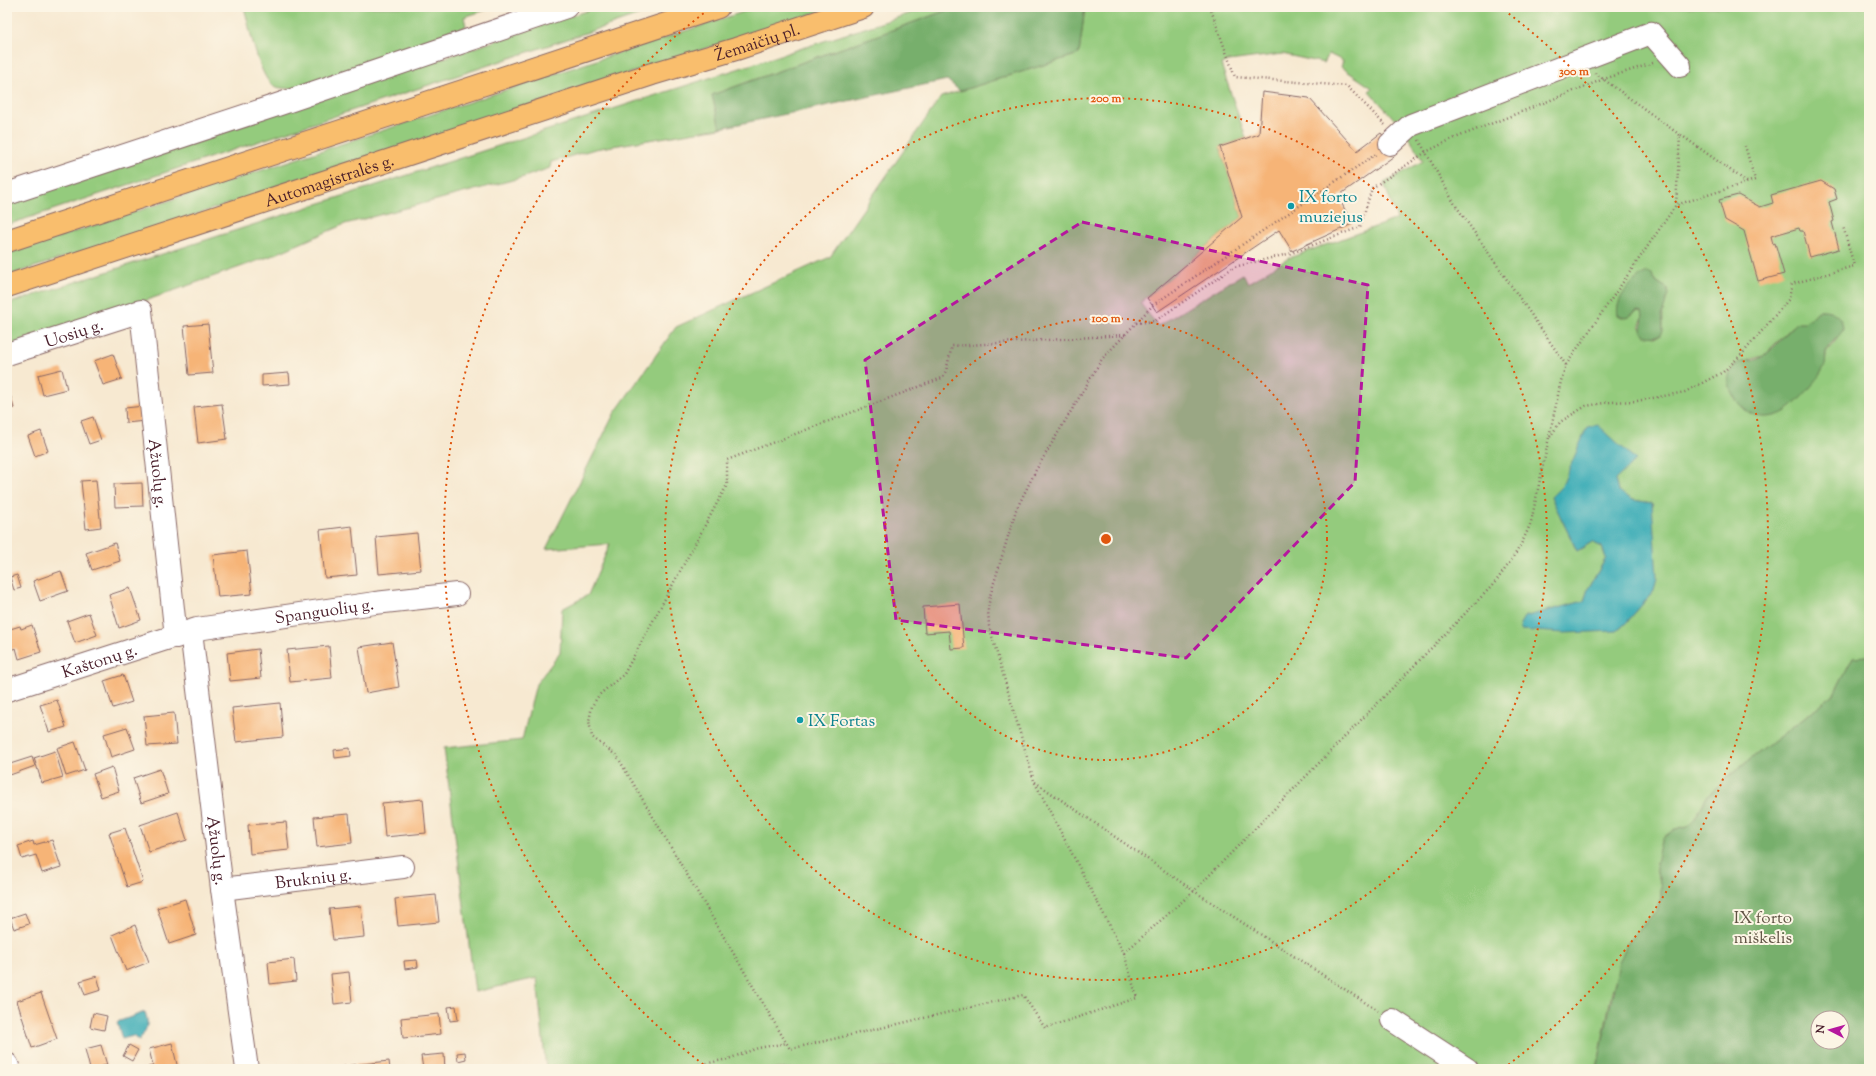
<svg xmlns="http://www.w3.org/2000/svg" width="1876" height="1076" viewBox="0 0 1876 1076" font-family="'Sorts Mill Goudy',serif">
<rect width="100%" height="100%" fill="#fcf5e5"/>
<filter id="ink" filterUnits="userSpaceOnUse"><feTurbulence type="fractalNoise" baseFrequency=".025" numOctaves="2"/><feDisplacementMap in="SourceGraphic" scale="8" xChannelSelector="R" yChannelSelector="G"/><feConvolveMatrix kernelMatrix="1 2 1 2 8 2 1 2 1" color-interpolation-filters="sRGB"/></filter>
<filter id="wash" filterUnits="userSpaceOnUse"><feTurbulence type="fractalNoise" baseFrequency=".012" numOctaves="4" result="noise"/><feDisplacementMap in="SourceGraphic" scale="16" xChannelSelector="R" yChannelSelector="G"/><feGaussianBlur stdDeviation="0.9" result="paint"/><feColorMatrix in="noise" values="0 0 0 0 0 0 0 0 0 0 0 0 0 0 0 0 0 1.4 0 .05"/><feComposite in="paint" operator="in"/></filter>
<g filter="url(#wash)">
<rect width="100%" height="100%" fill="#f7e9d1"/>
<path fill="#94cb7d" stroke="#6f7554" fill-rule="evenodd" d="M244,7h251l-31,10 2,9 -24,13 -150,50c-6,-1 -16,0 -21,-5 -13,-12 -22,-58 -27,-77z
M598,7h66l-657,218v-23z
M758,7h75l-826,269v-22z
M930,7h26l-244,88 8,33 -125,21 -44,13 -1,6 -26,9 -179,47 -74,32 -264,94v-46z
M1085,7h784v649l-16,1 -19,37 -105,82 -21,19 -14,25 -7,7 -15,4 -16,32 5,24v11l-4,12 -30,34 -15,47 -15,78h-1051l-9,-91 -62,14 -31,-244 78,-8 14,-56 24,-31 2,-44 26,-14 22,-51 -64,5 68,-135 62,-87 154,-70 111,-160 138,-43zM1282,54l42,9 5,-9 14,7 -2,6 31,21 -3,3 36,40 18,30 -39,22 13,36 -108,39 -41,25 -5,-9 -85,52 -18,-23 102,-86 -22,-70 26,-9 -25,-74 8,-3zM1653,277l1,3 8,5 1,41 -2,9 -6,2 -8,-2 -7,-9 3,-11 -1,-3 -5,-1c-9,5 -9,10 -19,4zM1820,310l10,1 7,28 -11,13c1,18 -19,38 -31,50l-47,-42 15,-4 29,-29 13,-5zM1615,480l3,11 15,9 19,3 2,88 -28,32 -9,8 -93,-14 60,-16 4,-12 18,-31 -4,-11 -10,-5 -15,9 -26,-54 11,-11z"/>
<path fill="#77af6c" stroke="#60674c" fill-rule="evenodd" d="M956,7h129l-6,47 -119,37 -13,-11 -227,48 -8,-33z
M1647,272l5,2 2,6 13,8 2,6 -7,20 1,17 -2,4c-29,7 -15,-14 -19,-23l-5,-1c-9,5 -9,10 -19,4 -4,-16 15,-36 29,-43z
M1820,310c13,-1 23,7 23,20 -4,7 -15,15 -17,22 -1,4 0,8 -1,13 -5,13 -27,38 -39,46 -9,6 -23,8 -32,4 -14,-5 -32,-30 -23,-44 10,-15 20,-6 32,-15 13,-9 23,-24 35,-34h7z
M1869,656v413h-272l22,-106 8,-19 30,-34 4,-12v-11l-5,-24 4,-18 4,-8 8,-6 15,-4 7,-7 14,-25 21,-19 105,-82 19,-37zM1818,1018h24v24h-24z"/>
<path fill="#3dadb7" stroke="#446671" d="M1598,425l38,35 -21,20 3,11 15,9 19,3 5,75 -3,13 -28,32 -9,8 -53,2 -43,-3 -1,-6 4,-7 60,-16 4,-12 18,-31 -4,-11 -10,-5 -15,9 -26,-54 11,-11 25,-59z
M145,1012c5,13 1,18 -6,29l-6,-5 -11,3 -5,-17z"/>
<g id="blocks">
<path fill="#f6b477" d="M1262,92l47,6 48,53 24,-18 16,21 -59,42 14,28 -60,27 -13,-21 -122,82 -10,-14 95,-81 -22,-70 39,-13z
M1821,181l13,8 3,10 -8,3 5,19 -2,1 7,27 -29,8 -7,-26h-3l-1,-3 -28,8 2,8 2,-1 9,31 -26,7 -14,-50 -19,-11 -6,-20 19,-5 22,12 13,-4 -2,-8z
M208,324l5,49 -24,2 -5,-49z
M113,354l9,25 -19,6 -9,-24z
M62,369l5,20 -24,6 -5,-20z
M289,373l1,11 -28,2v-11z
M7,384l7,24 -7,2z
M222,404l5,35 -29,4 -4,-36z
M144,406l1,15 -19,2 -1,-15z
M93,417l8,23 -12,4 -8,-23z
M41,431l7,20 -13,5 -7,-20z
M96,480l5,47 -15,2 -5,-48z
M142,483l1,23 -28,1 -1,-23z
M352,526l5,49 -32,3 -5,-48z
M417,533l4,37 -42,4 -3,-37z
M115,543l5,18 -28,9 -6,-17z
M247,551l5,43 -34,3 -5,-42z
M61,571l7,20 -28,10 -7,-20z
M17,575l4,13 -7,2 -4,-13z
M130,588l11,32 -22,8 -10,-33z
M960,604l4,44 -13,1 -2,-18 -24,2 -2,-26z
M89,613l8,22 -22,8 -8,-22z
M32,625l9,27 -22,7 -3,-11 -9,3v-21l13,-4 1,3z
M392,642l7,45 -33,6 -7,-46z
M329,646l3,32 -42,4 -3,-32z
M258,649l3,29 -31,3 -3,-28z
M123,675l9,27 -19,6 -9,-27z
M57,700l9,27 -17,5 -9,-27z
M280,703l3,34 -47,5 -4,-34z
M174,713l3,31 -30,2 -3,-30z
M127,727l8,22 -24,8 -7,-23z
M75,742l10,28 -19,6 -9,-28z
M350,748l1,8 -16,2 -1,-8z
M55,751l8,26 -21,6 -8,-25z
M32,757l3,9 -25,9 -3,-10z
M112,767l7,24 -18,6 -8,-23z
M160,769l8,25 -27,9 -8,-25z
M423,799l3,34 -41,4 -3,-34z
M178,812l9,28 -38,12 -9,-27z
M349,814l3,29 -35,4 -3,-30z
M286,822l3,28 -39,4 -2,-29z
M125,828l18,54 -16,5 -18,-54z
M52,840l9,27 -19,6 -6,-18 -14,4 -4,-13 15,-5 1,4z
M436,895l3,27 -41,4 -3,-27z
M185,899l11,36 -27,9 -12,-36z
M361,906l3,31 -31,3 -4,-31z
M25,913l4,11 -15,5 -4,-11z
M135,925l14,37 -23,9 -14,-36z
M294,959l2,22 -26,3 -2,-22z
M417,960l1,7 -13,2 -1,-8z
M349,972l3,30 -18,2 -3,-30z
M97,976l4,14 -16,5 -5,-14z
M41,993l16,46 -25,9 -15,-47z
M456,1006l2,14 -8,1 -2,-14z
M93,1013l14,3 -3,14 -14,-3z
M439,1014l2,20 -38,4 -2,-20z
M172,1043l6,26h-30v-2l5,-1 -4,-17z
M101,1045l6,20 -17,4 -5,-20z
M129,1045l9,5 -6,11 -9,-5z
M465,1052l1,7 -8,2 -1,-8z
M444,1054l1,15h-22l-2,-13z
M389,1061l1,8h-46v-3z"/>
</g>
</g>
<g filter="url(#ink)">
<use href="#blocks" fill-opacity="0" stroke="#876665" stroke-width="1"/>
<g fill="none" stroke-linecap="round" stroke-linejoin="round">
<defs>
<g id="minor">
<path d="M1390,144l21,-19 240,-92 29,33"/>
<path d="M7,194l267,-88 292,-99"/>
<path id="s1" d="M7,354l134,-43 35,326"/>
<path id="s2" d="M191,631l31,258 25,180"/>
<path id="s3" d="M7,690l190,-61 178,-26 82,-9"/>
<path id="s4" d="M222,889l181,-22"/>
<path d="M1392,1020l75,49"/>
<path d="M7,1064l2,5"/>
</g>
<g id="highway">
<path d="M7,241l711,-234"/>
<path id="s5" d="M7,286l645,-212 84,-25 127,-42"/>
</g>
</defs>
<use href="#minor" stroke="#876665" stroke-width="24"/>
<use href="#highway" stroke="#876665" stroke-width="24"/>
<path stroke="#876665" stroke-width="2.5" stroke-dasharray="1 3" stroke-linecap="butt" d="M1210,7l25,70 112,9 38,39
M1595,73l85,62 -4,70
M1681,135l66,47
M1419,140l35,63 112,162
M1136,323l19,-2 79,-54 58,-14 68,-26 12,-39 54,-36 24,-12 154,-61 49,-16
M1125,335l-173,11 -6,25 -4,7 -215,82v25l-103,189 -25,21 -7,11 -3,15 3,16 25,19 173,293 233,-54 22,33 92,-30 -13,-45 -90,-172 -45,-155 -1,-16 2,-14 26,-86 20,-40 66,-111 51,-54 223,-151
M1550,437l10,-15 26,-16 24,-4 27,-1 48,-9 38,-20 20,-19 46,-54 3,-15 62,-18 -11,-40
M1035,782l159,109 184,120
M1124,953l70,-62 298,-305c17,-21 30,-40 39,-64l30,-141 5,-16 110,-160 79,-25 -10,-34
M679,1069l49,-10 30,-11 29,-5"/>
<use href="#minor" stroke="#fff" stroke-width="22"/>
<use href="#highway" stroke="#f9be6d" stroke-width="22"/>
</g>
</g>
<path fill="#b5179e" fill-opacity="0.2" stroke="#b5179e" stroke-width="3" stroke-dasharray="8 5" stroke-linejoin="round" d="M1082,222l286,63 -13,197 -169,176 -290,-38 -31,-260z"/>
<g fill="none" stroke="#e0560e" stroke-width="2" stroke-dasharray="2 4">
<circle cx="1106" cy="539" r="221"/>
<circle cx="1106" cy="539" r="441"/>
<path d="M708 1068A662 662 0 0 1 708 10M1504 10A662 662 0 0 1 1504 1068"/>
</g>
<g fill="#0f9aa8" stroke="#fcf5e5" stroke-width="1.5">
<circle cx="1291" cy="206" r="4"/>
<circle cx="800" cy="720" r="4"/>
</g>
<g text-anchor="middle" stroke-width="4" stroke-linejoin="round" paint-order="stroke">
<g font-size="17" fill="#4a1f2b" stroke="#fcf5e5">
<text dy="6" stroke="none"><textPath href="#s5" startOffset="789">Žemaičių pl.</textPath></text>
<text dy="6" stroke="none"><textPath href="#s5" startOffset="339">Automagistralės g.</textPath></text>
<text dy="6" stroke="none"><textPath href="#s1" startOffset="70">Uosių g.</textPath></text>
<text dy="6" stroke="none"><textPath href="#s1" startOffset="304">Ąžuolų g.</textPath></text>
<text dy="6" stroke="none"><textPath href="#s3" startOffset="328">Spanguolių g.</textPath></text>
<text dy="6" stroke="none"><textPath href="#s3" startOffset="97">Kaštonų g.</textPath></text>
<text dy="6" stroke="none"><textPath href="#s2" startOffset="221">Ąžuolų g.</textPath></text>
<text dy="6" stroke="none"><textPath href="#s4" startOffset="92">Bruknių g.</textPath></text>
</g>
<g font-size="17" fill="#0d838f" stroke="#fcf5e5" text-anchor="start">
<text x="1299" y="202">IX forto<tspan x="1299" dy="20">muziejus</tspan></text>
<text x="808" y="726">IX Fortas</text>
</g>
<g font-size="17" fill="#605344" stroke="#fcf5e5">
<text x="1763" y="923">IX forto<tspan x="1763" dy="20">miškelis</tspan></text>
</g>
</g>
<circle cx="1106" cy="539" r="6" fill="#e0560e" stroke="#fcf5e5" stroke-width="2"/>
<g font-size="12" text-anchor="middle" font-weight="bold" fill="#e0560e" stroke="#fcf5e5" stroke-width="4" stroke-linejoin="round" paint-order="stroke">
<text x="1574" y="75">300 m</text>
<text x="1106" y="102">200 m</text>
<text x="1106" y="322">100 m</text>
</g>
<rect width="1876" height="1076" fill="none" stroke="#fcf5e5" stroke-width="24"/>
<g transform="translate(1830 1030) rotate(276)"><circle r="19" fill="#fcf5e5" stroke="#b59f9b"/>
<path d="M0-3L7 15L0 10L-7 15Z" fill="#b5179e"/>
<text y="-6" font-size="11" font-weight="bold" text-anchor="middle" fill="#4a1f2b">N</text>
</g>
</svg>
